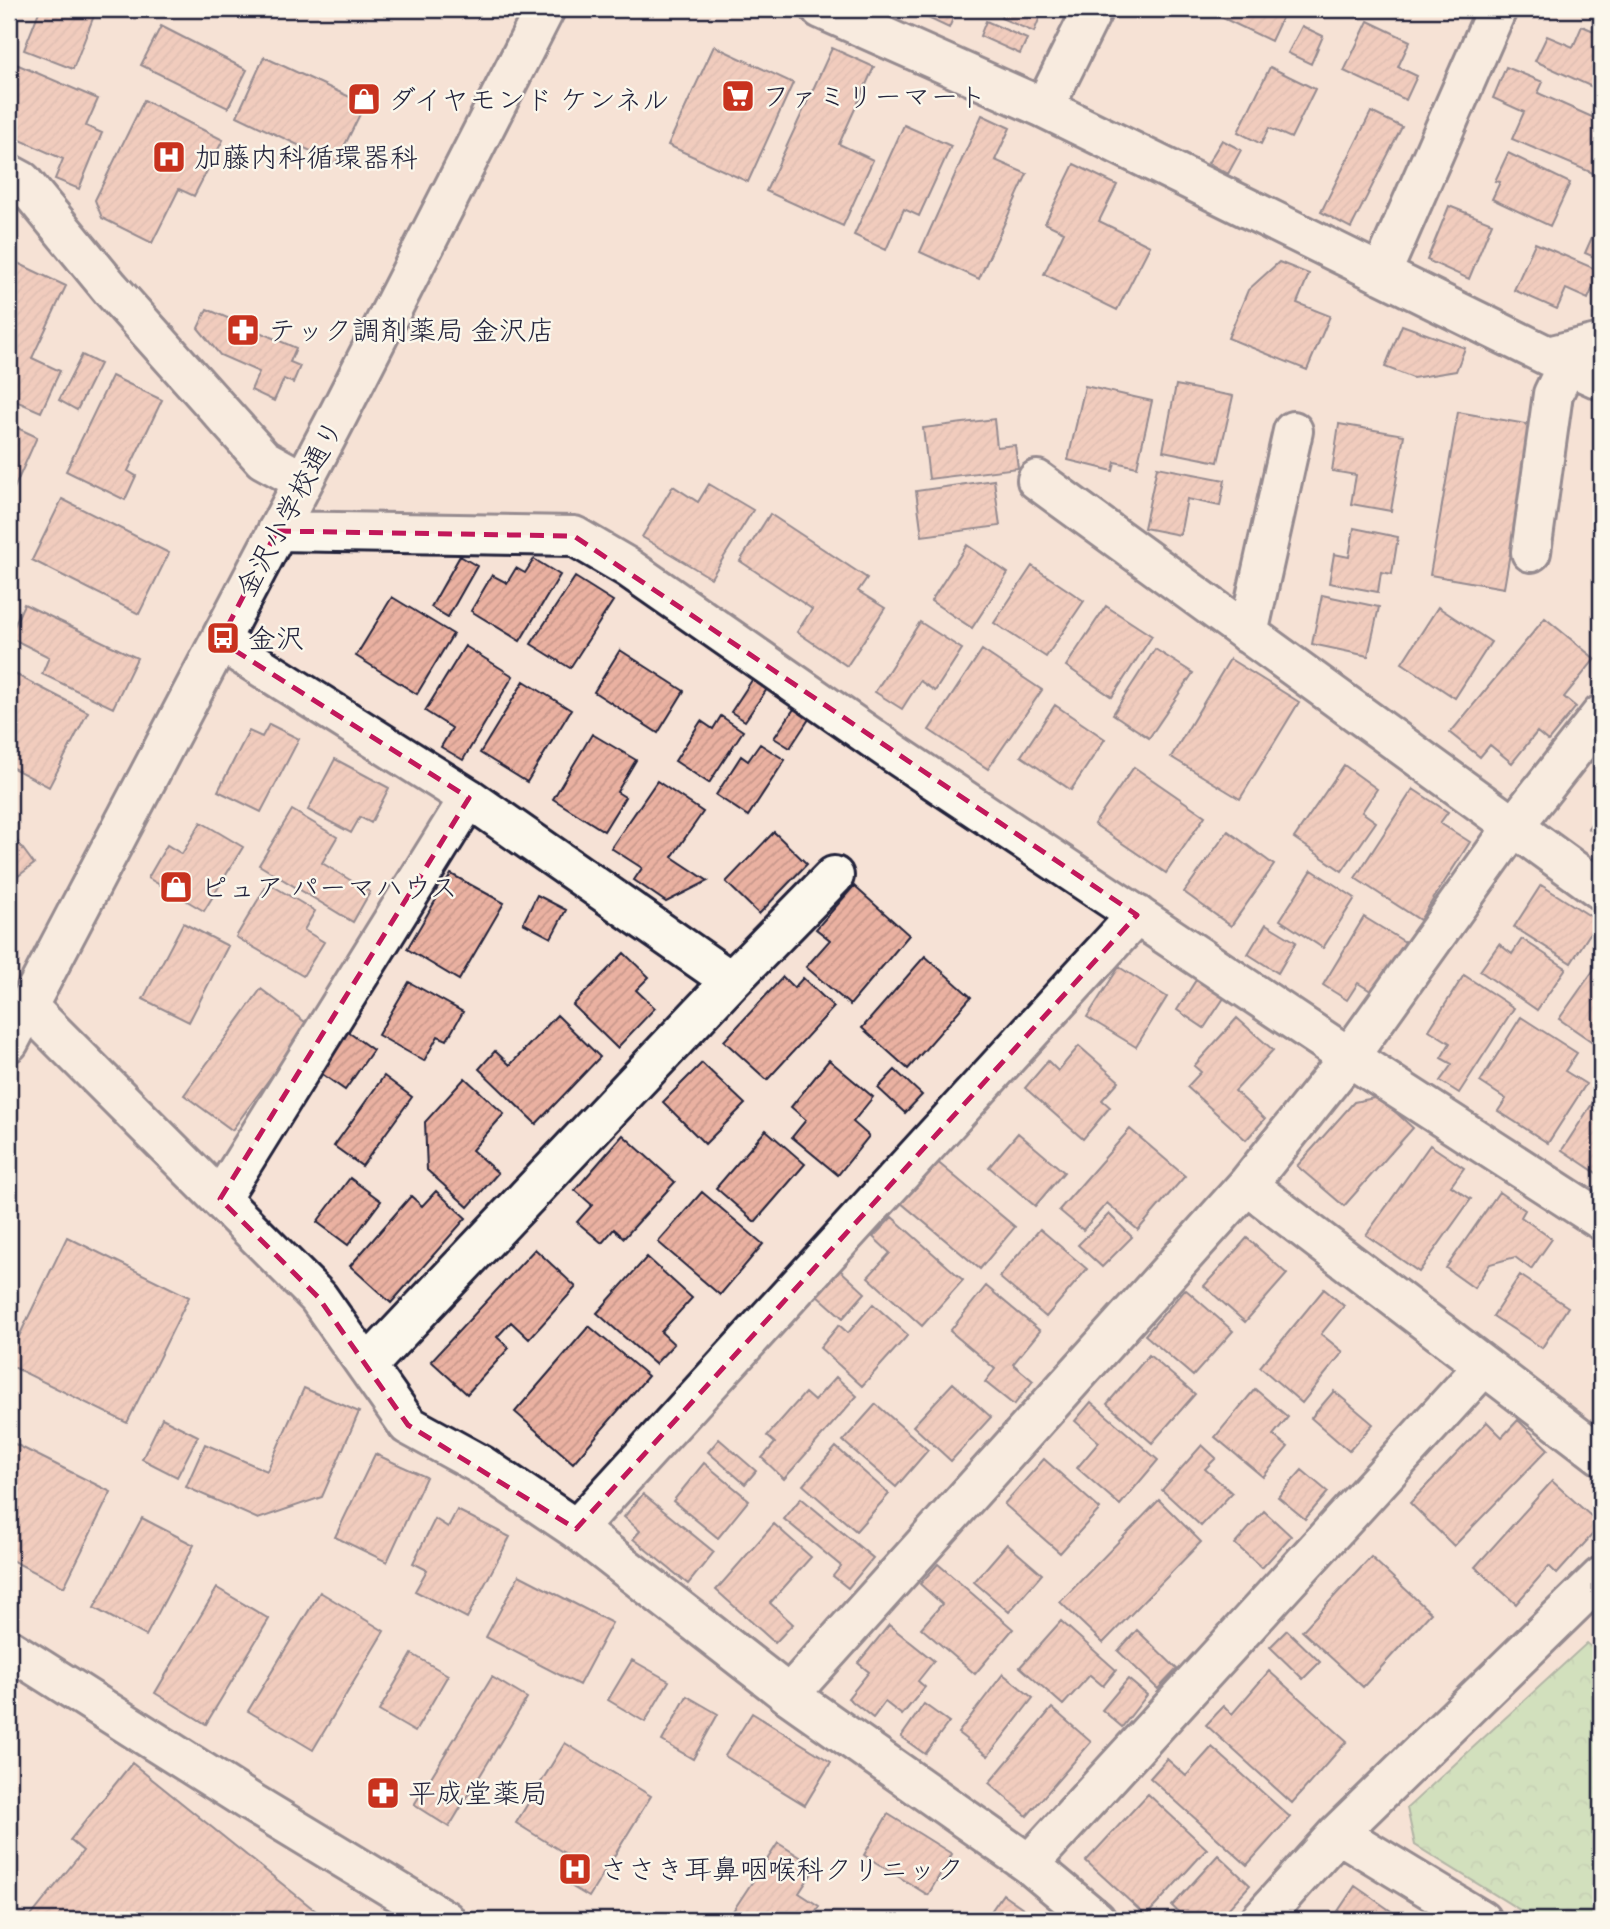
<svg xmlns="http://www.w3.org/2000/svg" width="1610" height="1929" viewBox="0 0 1610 1929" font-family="Caveat,'Klee One',sans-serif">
<defs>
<pattern id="park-crowns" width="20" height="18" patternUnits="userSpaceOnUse" patternTransform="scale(1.75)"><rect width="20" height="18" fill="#a6dda1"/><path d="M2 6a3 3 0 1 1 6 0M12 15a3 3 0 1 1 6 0" fill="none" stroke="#8fbd8c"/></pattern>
<pattern id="building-hatch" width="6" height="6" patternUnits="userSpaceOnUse" patternTransform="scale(1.75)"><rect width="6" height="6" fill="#eab1a1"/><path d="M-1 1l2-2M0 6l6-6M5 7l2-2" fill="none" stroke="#c8988c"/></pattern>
</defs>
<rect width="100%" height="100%" fill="#f6e2d6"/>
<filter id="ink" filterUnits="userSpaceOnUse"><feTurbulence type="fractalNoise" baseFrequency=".0143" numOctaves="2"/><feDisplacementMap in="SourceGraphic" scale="14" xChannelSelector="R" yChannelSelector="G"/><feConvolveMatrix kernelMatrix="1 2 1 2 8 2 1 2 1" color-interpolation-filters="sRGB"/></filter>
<g filter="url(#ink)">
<path fill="url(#park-crowns)" stroke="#64806e" stroke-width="2" d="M1587,1643l14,13v264h-65l-121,-75 -8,-37z"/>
<path fill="url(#building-hatch)" stroke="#22223b" stroke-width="2" d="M40,9h44l11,4 -22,56 -49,-19z
M909,9h48l-8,19z
M1005,9h38l-9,23 -33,-14z
M1204,9h82l-15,32z
M986,21l41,18 -7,15 -40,-18z
M1368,21l42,20 -12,26 19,9 -11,24 -62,-29z
M161,26l86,44 -19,38 -87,-43z
M1302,26l21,10 -12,28 -23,-11z
M1582,26l19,8v57l-66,-30 12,-25 26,11z
M714,46l79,37 -45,99 -80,-37z
M832,48l42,19 -35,77 34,16 -30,66 -77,-35z
M264,57l101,47 -29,59 -99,-47z
M9,61l89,38 -12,27 16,7 -23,56 -24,-10 8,-20 -54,-24 6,-17 -6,-3z
M1270,67l45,22 -24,49 -22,-10 -8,16 -23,-12z
M1506,67l37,15 -5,11 63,28v39l-6,14 -83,-35 12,-27 -31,-14z
M144,100l79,40 -29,56 -15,-7 -27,54 -50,-25 -7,-18z
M1371,112l31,15 -51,101 -30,-16z
M982,115l28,13 -15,32 32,14 -48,105 -59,-27z
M904,125l47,21 -32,70 -15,-7 -18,41 -32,-15z
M1222,140l19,10 -13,24 -20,-11z
M1508,153l62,30 -20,43 -58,-27 8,-17 -5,-1z
M1074,164l43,21 -18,36 51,25 -33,64 -73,-36 20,-42 -19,-9z
M1449,206l43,17 -23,56 -42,-19z
M1601,217v43l-16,-7z
M1535,243l65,28 -12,28 -22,-10 -9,20 -43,-19z
M9,259l57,27 -34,72 28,13 -19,41 -32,-14z
M1279,262l30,12 -12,29 33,13 -23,54 -79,-32 20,-48z
M207,309l89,39 -6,14 10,4 -7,17 -9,-4 -10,22 -23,-11 8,-18 -39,-17 -22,-27z
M1402,325l63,23 -9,23 -43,7 -28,-11z
M82,355l18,9 -23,46 -18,-10z
M112,376l50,24 -34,71 8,5 -11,24 -59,-29z
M1176,385l57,11 -15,66 -55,-11z
M1085,386l67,15 -15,66 -22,-5 -2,9 -45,-11z
M1458,412l74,13 -28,163 -74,-13z
M994,419l3,28 18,-2 3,23 -89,11 -6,-51z
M9,424l28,13 -24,54 -4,-2z
M1339,424l65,11 -13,76 -40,-7 5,-29 -24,-4z
M1157,467l68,13 -5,26 -33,-7 -7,36 -36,-7z
M994,480l6,46 -78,10 -6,-45z
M709,484l44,26 -42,68 -69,-41 31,-51 25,16z
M62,499l107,54 -30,61 -107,-54z
M770,514l97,64 -9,13 27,17 -38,58 -50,-34 15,-23 -72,-48z
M1354,528l44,9 -6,37 -11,-2 -3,20 -49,-9 5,-29 15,3z
M967,545l41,28 -36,55 -41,-27z
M460,556l17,10 -29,51 -17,-10z
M534,559l26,16 -40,66 -49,-30 21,-36 15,8 9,-15 9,5z
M1032,566l52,35 -38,56 -52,-34z
M575,577l38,24 -43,67 -39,-24z
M1322,595l57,12 -11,49 -56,-12z
M392,597l61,37 -36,60 -61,-38z
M24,604l113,54 -24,50 -71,-34 7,-17 -40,-20z
M1106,606l46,30 -40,61 -46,-31z
M1438,607l53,35 -36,56 -53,-35z
M1545,618l50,41 -31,38 12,10 -28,34 -11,-9 -25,31 -22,-18 -10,12 -30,-24z
M920,622l42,27 -27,42 -15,-10 -18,28 -27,-17z
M465,646l48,30 -50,84 -22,-13 11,-19 -27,-17z
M1155,649l38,24 -44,65 -36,-24z
M620,650l64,41 -26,42 -64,-41z
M982,650l60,40 -54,79 -59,-39z
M1230,659l69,43 -59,97 -69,-42z
M9,671l79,41 -39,75 -40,-21z
M752,680l15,9 -22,32 -14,-9z
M524,681l47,29 -44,72 -47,-29z
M1055,705l50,34 -34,51 -50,-34z
M794,709l15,10 -19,29 -16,-10z
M721,716l22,15 -34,52 -34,-22 26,-40 12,8z
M269,724l30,15 -38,73 -43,-21 31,-60 13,6z
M592,734l44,26 -19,32 8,5 -21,34 -51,-32z
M760,744l25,16 -37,56 -32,-21 25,-39 7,5z
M335,759l54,29 -18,35 -11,-6 -9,16 -43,-23z
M1344,765l33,24 -15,23 14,10 -34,49 -48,-33z
M1134,767l71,49 -39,57 -72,-49z
M657,781l46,31 -31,45 36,24 -42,21 -32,-22 8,-12 -31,-20z
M1413,789l35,23 -8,11 30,19 -50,78 -65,-42z
M292,810l45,27 -15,26 48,29 -17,30 -94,-57z
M1601,811v27l-13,-10z
M201,822l42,25 -39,64 -56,-33 19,-33 15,9z
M9,830l25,34 -25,19z
M1228,831l46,34 -43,61 -47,-34z
M774,832l33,32 -48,50 -33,-32z
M1312,870l43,28 -32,50 -43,-28z
M451,874l53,29 -45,77 -52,-31z
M268,883l47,28 -11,19 20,12 -21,34 -67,-39z
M1541,885l57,36 -27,42 -57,-36z
M854,886l55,49 -59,70 -44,-38 24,-27 -14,-11z
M537,895l29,15 -15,28 -28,-15z
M1364,917l41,25 -31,51 -16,-10 -11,17 -24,-15z
M183,923l45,23 -39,76 -46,-23z
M1266,924l30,18 -18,31 -30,-19z
M1522,939l44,29 -29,42 -57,-39 19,-27 13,10z
M624,953l25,24 -13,13 19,18 -38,40 -44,-43z
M925,956l46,41 -63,72 -46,-41z
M1119,967l48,30 -31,50 -49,-30z
M1595,968l6,4v60l-7,11 -35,-24z
M1464,975l50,33 -55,85 -19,-12 12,-17 -11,-6 9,-15 -21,-13z
M783,977l11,11 9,-10 31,29 -67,73 -43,-39z
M1196,980l28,18 -20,30 -27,-18z
M409,982l54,30 -16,28 -9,-4 -14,25 -46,-26z
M261,989l48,36 -77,105 -48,-35z
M557,1015l43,42 -64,67 -57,-55 16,-18 15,14z
M1521,1017l56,36 -12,18 21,13 -38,59 -50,-32 8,-12 -26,-17z
M1237,1018l36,32 -38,41 30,28 -19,21 -59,-53 14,-15 -7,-6z
M344,1029l29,21 -28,40 -30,-21z
M1079,1046l40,35 -17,19 8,7 -27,32 -58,-51 23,-27 10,10z
M829,1060l44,37 -20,25 16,14 -31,39 -46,-38 14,-17 -15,-13z
M702,1063l43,41 -40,40 -42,-42z
M895,1070l27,25 -17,18 -27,-25z
M384,1076l28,21 -50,69 -28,-20z
M465,1078l39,36 -32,36 26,23 -30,34 -41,-37 -2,-48z
M1601,1090v79l-3,5 -36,-24z
M1379,1097l34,31 -69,78 -47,-40 57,-64z
M1130,1129l55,47 -47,54 -31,-27 -24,27 -24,-20z
M766,1130l39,34 -50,58 -39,-34z
M1018,1133l46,39 -29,34 -46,-39z
M623,1135l52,47 -51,56 -10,-9 -12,14 -25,-21 15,-17 -17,-15z
M1430,1145l34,23 -13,18 20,13 -52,73 -53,-37z
M935,1160l80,67 -35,42 -80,-67z
M350,1178l31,23 -33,44 -31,-23z
M436,1191l30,27 -75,85 -41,-37 61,-70 11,10z
M702,1192l61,52 -43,51 -62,-53z
M1499,1192l26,18 -4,7 31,22 -21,30 -16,-12 -25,7 -16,24 -28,-20z
M1109,1214l23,23 -30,30 -24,-22z
M892,1217l71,63 -41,46 -54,-49 22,-24 -17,-16z
M1040,1229l47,40 -41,48 -47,-40z
M67,1237l122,60 -62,126 -118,-58v-8z
M1247,1238l40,36 -42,48 -41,-36z
M535,1249l41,38 -47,52 -18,-17 -14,15 12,11 -42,46 -36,-33z
M647,1257l45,41 -31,34 13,12 -19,20 -58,-51z
M839,1269l26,24 -22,25 -26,-23z
M1520,1275l48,32 -26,41 -49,-32z
M986,1286l54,45 -27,33 20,17 -19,24 -29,-23 10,-13 -45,-38z
M1185,1289l48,42 -40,45 -48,-41z
M1324,1289l20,17 -23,28 22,18 -41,51 -42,-36z
M873,1304l35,31 -46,51 -42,-38 19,-23 9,8z
M589,1326l59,50 -75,87 -58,-51z
M1149,1355l46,39 -43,49 -45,-39z
M836,1377l21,19 -73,83 -22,-21 13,-15 -8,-7 38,-43 9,8z
M953,1383l38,34 -40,44 -38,-35z
M304,1388l55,24 -37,85 -64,22 -72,-32 19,-43 62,27z
M1255,1389l33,28 -15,18 15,12 -25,30 -48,-40z
M1334,1391l39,33 -24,27 -38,-33z
M1091,1402l67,58 -38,45 -43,-37 22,-26 -24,-21z
M876,1404l52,46 -32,37 -53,-46z
M162,1418l36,18 -21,41 -35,-18z
M1518,1420l30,29 -94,97 -44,-43 77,-81 15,15z
M719,1439l37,32 -11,13 -37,-32z
M9,1441l102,51 -47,95 -55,-28z
M1202,1445l14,13 -11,11 27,24 -31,33 -39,-36z
M836,1447l53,47 -33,37 -53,-46z
M375,1454l51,23 -39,85 -52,-25z
M1044,1459l56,50 -40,44 -56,-49z
M704,1463l45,37 -31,38 -45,-37z
M1302,1470l26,22 -23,27 -27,-22z
M1552,1481l49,44 -44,49 -8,-8 -33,38 -41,-37z
M643,1494l71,58 -26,32 -55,-45 7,-8 -16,-14z
M801,1498l72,60 -25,30 -15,-12 8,-10 -57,-47z
M1159,1500l42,42 -98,101 -43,-41z
M457,1510l53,27 -43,81 -52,-27 12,-21 -14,-7 22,-44 13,8z
M1264,1511l27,25 -29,32 -27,-24z
M142,1518l52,27 -48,91 -52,-28z
M774,1524l37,33 -41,46 23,21 -18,19 -59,-53z
M1007,1544l35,30 -33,38 -35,-30z
M1371,1557l60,56 -68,74 -61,-56z
M938,1564l75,65 -38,45 -54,-46 21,-24 -22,-20z
M519,1575l93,48 -33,62 -93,-48z
M217,1588l52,31 -63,105 -51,-31z
M320,1592l64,39 -71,119 -65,-39z
M1061,1621l55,49 -13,16 -13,-11 -27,30 -43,-38z
M889,1625l45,36 -16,20 7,6 -23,28 -17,-13 -12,16 -25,-20 21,-26 -11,-9z
M1137,1630l40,39 -19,20 -40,-38z
M1287,1630l33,32 -17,17 -33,-32z
M412,1654l36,21 -33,57 -36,-21z
M632,1660l37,21 -24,41 -37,-22z
M1269,1671l78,70 -55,62 -86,-78 18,-19 8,8z
M1003,1674l30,24 -45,58 -30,-23z
M492,1677l35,21 -78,129 -35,-22z
M1128,1679l19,16 -25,32 -20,-17z
M687,1696l31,18 -25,45 -31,-18z
M924,1704l25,18 -24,32 -24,-17z
M1052,1708l39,34 -64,74 -38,-33z
M752,1713l79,49 -26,43 -80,-49z
M565,1743l86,53 -62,101 -25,-15 13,-21 -61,-38z
M1212,1747l78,70 -43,48 -97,-87 17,-19 19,17z
M132,1763l195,157h-299l55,-69 -13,-11z
M1148,1794l59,55 -61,67 -60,-55z
M888,1814l64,40 -24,41 -64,-40z
M778,1843l38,24 -17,26 20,13 -9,14h-83z
M1218,1855l32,30 -32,35h-31l-15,-14z
M1355,1886l49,34h-72z
M1003,1894l37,26h-55z"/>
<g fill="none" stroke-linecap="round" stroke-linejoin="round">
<defs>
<path id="minor" d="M821,9l223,99 504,248 53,24
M1044,108l49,-99
M9,174l13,7 88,107 153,171 40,22
M1381,274l116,-265
M1548,356l53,-13
M1037,480l564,410
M277,531l297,5 53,31 268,187 454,303 252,163
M1531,552l22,-158 14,-29
M1248,634l45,-203
M220,641l249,157 262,183 -364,385
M731,981l103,-105
M27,1006l291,291 90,128 73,40 95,64 213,166 240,169 67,56
M9,1042l325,-619 211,-414
M1247,1185l354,270
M220,1199l249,-401
M576,1529l561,-614
M9,1649l238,151 198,120
M789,1695l458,-510 102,-128 164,-230 88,-112
M1338,1833l143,87
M1029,1864l455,-498
M1260,1920l78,-87 263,-256"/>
</defs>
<use href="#minor" stroke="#22223b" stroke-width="44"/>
<use href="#minor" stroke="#fbf7ec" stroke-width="38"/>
</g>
</g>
<path d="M0 0H1610V1929H0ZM277,531l297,5 563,379 -561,614 -168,-104 -90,-128 -98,-98 249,-401 -249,-157z" fill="#f6e2d6" fill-opacity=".55" fill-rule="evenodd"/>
<path fill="none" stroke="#c2185b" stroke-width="5" stroke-dasharray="14 9" stroke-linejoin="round" d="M277,531l297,5 563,379 -561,614 -168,-104 -90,-128 -98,-98 249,-401 -249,-157z"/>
<defs>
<symbol id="supermarket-square" viewBox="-11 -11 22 22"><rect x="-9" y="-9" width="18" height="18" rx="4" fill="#c8321e" stroke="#fbf7ec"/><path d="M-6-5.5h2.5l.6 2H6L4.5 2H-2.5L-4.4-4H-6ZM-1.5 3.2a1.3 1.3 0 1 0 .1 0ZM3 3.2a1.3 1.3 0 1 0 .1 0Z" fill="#fff"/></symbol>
<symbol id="shop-square" viewBox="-11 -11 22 22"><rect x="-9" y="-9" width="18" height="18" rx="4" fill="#c8321e" stroke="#fbf7ec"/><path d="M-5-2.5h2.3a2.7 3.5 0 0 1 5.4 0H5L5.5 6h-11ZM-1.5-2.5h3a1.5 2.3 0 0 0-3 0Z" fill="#fff"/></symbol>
<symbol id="hospital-square" viewBox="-11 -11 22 22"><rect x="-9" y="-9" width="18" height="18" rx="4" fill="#c8321e" stroke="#fbf7ec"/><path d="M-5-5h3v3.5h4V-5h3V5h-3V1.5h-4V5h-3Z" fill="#fff"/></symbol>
<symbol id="pharmacy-square" viewBox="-11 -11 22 22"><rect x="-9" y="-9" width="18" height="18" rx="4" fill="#c8321e" stroke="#fbf7ec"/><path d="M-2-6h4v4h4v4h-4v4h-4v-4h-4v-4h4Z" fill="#fff"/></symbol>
<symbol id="bus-square" viewBox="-11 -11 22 22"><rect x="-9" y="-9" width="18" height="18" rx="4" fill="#c8321e" stroke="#fbf7ec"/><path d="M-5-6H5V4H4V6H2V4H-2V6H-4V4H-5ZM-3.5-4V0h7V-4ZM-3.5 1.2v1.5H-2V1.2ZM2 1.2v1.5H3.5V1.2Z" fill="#fff"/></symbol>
</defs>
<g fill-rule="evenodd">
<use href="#supermarket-square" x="719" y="77" width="38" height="38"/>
<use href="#shop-square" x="345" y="80" width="38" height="38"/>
<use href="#hospital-square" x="150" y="138" width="38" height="38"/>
<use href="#pharmacy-square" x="224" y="311" width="38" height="38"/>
<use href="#bus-square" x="204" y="619" width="38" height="38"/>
<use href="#shop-square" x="157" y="868" width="38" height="38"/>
<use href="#pharmacy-square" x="364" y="1774" width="38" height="38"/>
<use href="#hospital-square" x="556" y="1850" width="38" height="38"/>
</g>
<g text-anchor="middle" stroke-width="5" stroke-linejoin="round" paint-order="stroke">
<g font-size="28" fill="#22223b" stroke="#fbf7ec" text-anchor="start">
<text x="762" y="106">ファミリーマート</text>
<text x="388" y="109">ダイヤモンド ケンネル</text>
<text x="194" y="167">加藤内科循環器科</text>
<text x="268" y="340">テック調剤薬局 金沢店</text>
<text x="248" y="648">金沢</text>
<text x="200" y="897">ピュア パーマハウス</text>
<text x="408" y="1803">平成堂薬局</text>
<text x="600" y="1879">ささき耳鼻咽喉科クリニック</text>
</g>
<g font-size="28" fill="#22223b" stroke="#fbf7ec">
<text transform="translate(289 508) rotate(-62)" y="10">金沢小学校通り</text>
</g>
</g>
<rect width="1610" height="1929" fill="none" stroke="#fbf7ec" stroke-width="35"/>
<rect x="18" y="18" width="1575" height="1894" fill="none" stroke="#22223b" stroke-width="2.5" filter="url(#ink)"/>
</svg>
